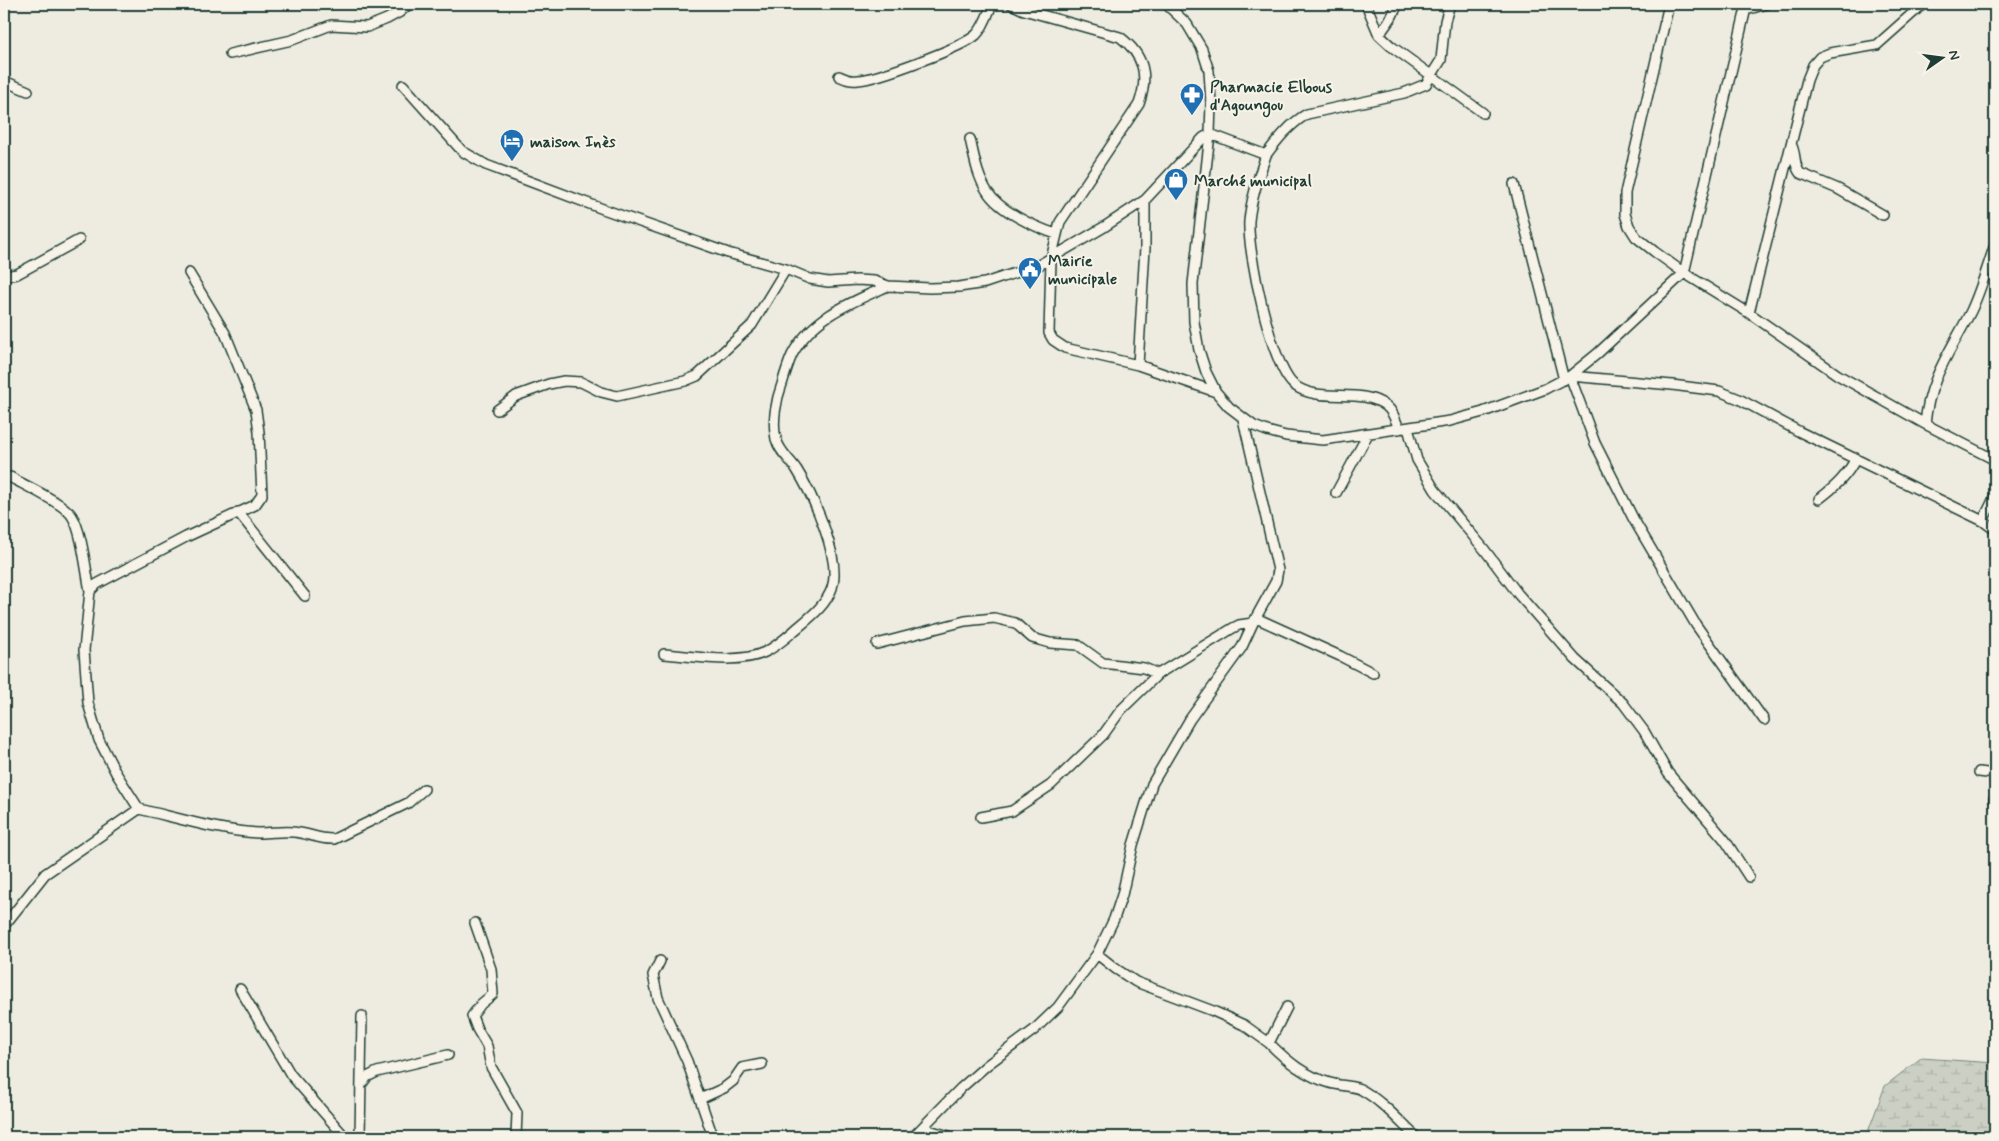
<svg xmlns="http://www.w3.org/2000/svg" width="1999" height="1141" viewBox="0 0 1999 1141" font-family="Mynerve,sans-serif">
<defs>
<pattern id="wetland-marsh" width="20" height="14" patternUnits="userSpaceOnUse" patternTransform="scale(1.25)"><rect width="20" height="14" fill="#cccfc4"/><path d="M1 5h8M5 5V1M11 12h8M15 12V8" fill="none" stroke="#afb3a9"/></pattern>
</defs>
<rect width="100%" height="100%" fill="#eeece1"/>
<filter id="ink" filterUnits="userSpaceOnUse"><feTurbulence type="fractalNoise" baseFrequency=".02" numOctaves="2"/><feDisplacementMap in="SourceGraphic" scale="10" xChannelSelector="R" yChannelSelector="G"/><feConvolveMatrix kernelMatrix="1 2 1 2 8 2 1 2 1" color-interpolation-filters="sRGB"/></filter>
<g filter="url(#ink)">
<path fill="url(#wetland-marsh)" stroke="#76867c" d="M1921,1058l74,5v74h-129l19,-51z"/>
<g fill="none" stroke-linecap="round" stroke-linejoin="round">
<defs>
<path id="minor" d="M1011,4l13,6 96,27c24,18 29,39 19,67l-79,118 -9,37 -2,74 4,7 12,8 73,17 78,27
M1166,4l21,20 15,25 7,22 2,32 -1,31 -17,150 1,38 5,28 7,22 10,20 13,15 25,19 13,5 19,5 37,4 127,-19 33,-9 62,-23 25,-13 27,-22 87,-81 63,-269
M1366,4l13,31
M1398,4l-7,14 -12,17 12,11 92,67
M1669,4l-44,189v21l4,12 7,11 19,15 29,21 65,40 89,62 87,49
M1746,10l20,-6
M230,54l62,-14 39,-15 36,2 20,-8 13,-7 9,-8
M839,76c7,3 11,5 19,4 19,-1 105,-33 118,-45 8,-8 12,-21 16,-31
M4,81l24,10
M403,85l59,66 24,14 117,44 125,44 58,16 24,10 18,3 29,-2 17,1 14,5 42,2 29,-1 26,-4 54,-18 65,-38 41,-27 58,-62 7,-4 56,21c12,-16 24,-31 41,-41l97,-21 22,-9 15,-24 4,-39 5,-17
M970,139c4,17 7,37 17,52 12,20 48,36 69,43
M1791,144c6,11 2,20 9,29l38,16 45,26
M1266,155c-7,21 -15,44 -17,66 -2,30 23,147 45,164 26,20 67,1 92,21 7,5 10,15 13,23
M1514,184l50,196
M1995,245c-8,22 -14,45 -24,66 -20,40 -42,67 -46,113l70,36
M189,273l36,60 31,77 3,22 3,63 -7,10 -69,32 -89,47 -7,7 -6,59 4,53 11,37 17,33 23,36c39,9 80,22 120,24 12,0 23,-2 34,-1 15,1 27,8 41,7l74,-36 16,-14
M4,276l13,-2 62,-34
M1749,313l58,-233 6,-15 7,-8 10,-4 47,-8 46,-41
M1138,365l7,-117v-48
M497,410l19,-14 33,-12 15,-3 17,1 20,10 16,4 68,-15 12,-5 55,-51 34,-56
M1408,428l9,32 18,30 49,59 34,45 57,65 48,44 21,28 24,42 57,67 24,37
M10,477c14,8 54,26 62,39 10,15 14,55 18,75
M1336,493l32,-59
M1819,499c16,-12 28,-23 37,-41
M238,512l67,84
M1983,521l12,9
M1256,618l84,38 33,17
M877,644l88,-23 29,-3 21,5 17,15 18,5 28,2 25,18 41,5 14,6
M664,654c30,2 74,11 101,-2 13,-6 25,-18 36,-27 12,-10 26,-22 31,-37 10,-29 -19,-92 -35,-118 -7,-11 -17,-17 -21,-31 -4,-17 0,-39 6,-55 3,-10 6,-20 10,-29 20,-38 60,-53 96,-69
M1764,720l-68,-95 -62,-105 -39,-77 -25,-67 102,9 47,6 20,8 61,33 183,89 12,-25
M1979,772l16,2
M1994,799l1,-2
M981,817l31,-6 39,-26 52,-50 18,-25 37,-36 75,-46 6,-3 14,-2 23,-42 2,-11 -35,-151
M475,923l16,46 2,25 -12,10 -9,12 5,13 10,17 4,21 26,46 -1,24
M4,924l3,-2 38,-48 94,-65
M1097,954l19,15 20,13 77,29 31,14 25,18 18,-36
M660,961l-7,14 5,23 29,63 26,76
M240,989l51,86 54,62
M1269,1043c18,18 36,33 61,40 10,3 20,2 30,6 21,11 39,32 56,48
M361,1085l6,-8 10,-5 71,-17
M700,1099l24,-11 9,-7 9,-13 20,-4
M922,1128l30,9
M360,1137l2,-121
M913,1137l48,-49 26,-23 47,-35 24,-23 39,-53 17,-35 8,-24 11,-50 19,-61 38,-65 52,-72 11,-24"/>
</defs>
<use href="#minor" stroke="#1f3d34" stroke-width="12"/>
<use href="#minor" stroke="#f7f3e8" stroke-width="9"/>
</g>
</g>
<defs>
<symbol id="pharmacy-pin" viewBox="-11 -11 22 30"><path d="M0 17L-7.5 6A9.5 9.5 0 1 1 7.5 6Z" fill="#1f6fb2" stroke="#f7f3e8"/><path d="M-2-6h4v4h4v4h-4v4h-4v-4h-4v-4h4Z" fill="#fff"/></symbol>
<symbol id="hotel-pin" viewBox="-11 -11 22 30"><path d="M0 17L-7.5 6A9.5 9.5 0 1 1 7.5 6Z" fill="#1f6fb2" stroke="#f7f3e8"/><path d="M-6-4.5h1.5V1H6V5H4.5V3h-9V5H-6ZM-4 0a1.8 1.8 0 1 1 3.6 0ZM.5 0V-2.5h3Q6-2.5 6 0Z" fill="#fff"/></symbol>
<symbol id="shop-pin" viewBox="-11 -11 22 30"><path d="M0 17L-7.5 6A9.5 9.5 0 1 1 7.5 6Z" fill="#1f6fb2" stroke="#f7f3e8"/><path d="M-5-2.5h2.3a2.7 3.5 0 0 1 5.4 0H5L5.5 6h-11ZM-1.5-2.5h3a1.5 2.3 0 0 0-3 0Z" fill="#fff"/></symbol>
<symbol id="civic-pin" viewBox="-11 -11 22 30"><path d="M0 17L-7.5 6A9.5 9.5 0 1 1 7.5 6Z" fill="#1f6fb2" stroke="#f7f3e8"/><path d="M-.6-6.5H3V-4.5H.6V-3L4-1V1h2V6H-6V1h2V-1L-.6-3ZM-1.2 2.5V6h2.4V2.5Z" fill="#fff"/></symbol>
</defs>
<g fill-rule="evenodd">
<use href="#pharmacy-pin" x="1178" y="81" width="28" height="38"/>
<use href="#hotel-pin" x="498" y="127" width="28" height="38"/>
<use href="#shop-pin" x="1162" y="166" width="28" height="38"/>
<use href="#civic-pin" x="1016" y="255" width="28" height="38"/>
</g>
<g text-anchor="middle" stroke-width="4" stroke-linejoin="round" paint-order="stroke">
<g font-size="16" font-weight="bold" fill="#1f3d34" stroke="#f7f3e8" text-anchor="start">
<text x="1210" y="92">Pharmacie Elbous<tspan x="1210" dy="18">d'Agoungou</tspan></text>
<text x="530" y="147">maison Inès</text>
<text x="1194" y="186">Marché municipal</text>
<text x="1048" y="266">Mairie<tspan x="1048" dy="18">municipale</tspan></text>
</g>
</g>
<rect width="1999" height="1141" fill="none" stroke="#f7f3e8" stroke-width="20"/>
<rect x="10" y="10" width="1979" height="1121" fill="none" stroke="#1f3d34" stroke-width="2" filter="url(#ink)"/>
<g transform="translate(1942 58) rotate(76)" stroke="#f7f3e8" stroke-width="4" paint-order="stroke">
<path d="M0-4L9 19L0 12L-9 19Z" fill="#1f3d34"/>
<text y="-8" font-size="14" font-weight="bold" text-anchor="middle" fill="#1f3d34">N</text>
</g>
</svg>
